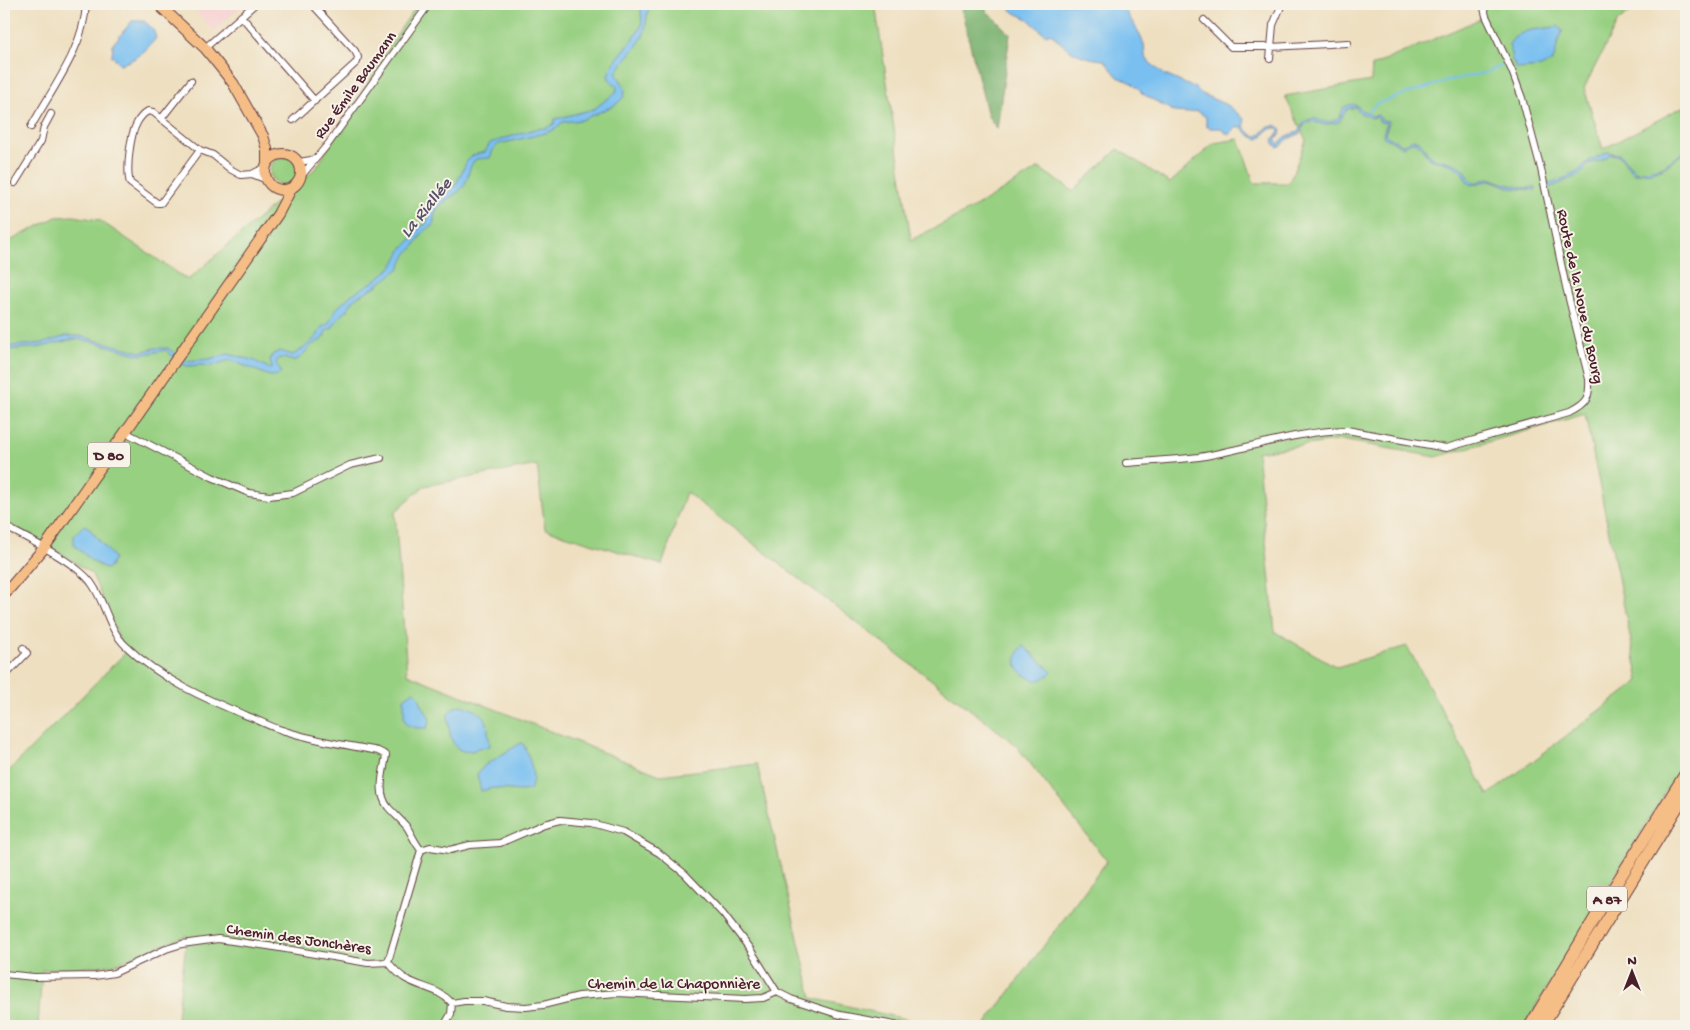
<svg xmlns="http://www.w3.org/2000/svg" width="1690" height="1030" viewBox="0 0 1690 1030" font-family="'Gochi Hand',sans-serif">
<rect width="100%" height="100%" fill="#f7f3e8"/>
<filter id="ink" filterUnits="userSpaceOnUse"><feTurbulence type="fractalNoise" baseFrequency=".02" numOctaves="2"/><feDisplacementMap in="SourceGraphic" scale="10" xChannelSelector="R" yChannelSelector="G"/><feConvolveMatrix kernelMatrix="1 2 1 2 8 2 1 2 1" color-interpolation-filters="sRGB"/></filter>
<filter id="wash" filterUnits="userSpaceOnUse"><feTurbulence type="fractalNoise" baseFrequency=".0096" numOctaves="4" result="noise"/><feDisplacementMap in="SourceGraphic" scale="20" xChannelSelector="R" yChannelSelector="G"/><feGaussianBlur stdDeviation="1.12" result="paint"/><feColorMatrix in="noise" values="0 0 0 0 0 0 0 0 0 0 0 0 0 0 0 0 0 1.4 0 .05"/><feComposite in="paint" operator="in"/></filter>
<g filter="url(#wash)">
<rect width="100%" height="100%" fill="#eedfc0"/>
<path fill="#f7cfd0" d="M190,4h53l-29,27z"/>
<path fill="#98d082" stroke="#717856" fill-rule="evenodd" d="M418,4h457l36,236 66,-34 62,-38 34,23 45,-42 52,34 44,-40 25,-4 15,44h35l17,-43 -21,-44 86,-15 1,-15 108,-47 3,-15h159l-24,17 -34,67 19,61 83,-44v653l-162,268h-540l123,-165 -93,-118 -328,-251 -24,73 -117,-36 -8,-64 -113,21 -29,26 12,162 253,101 97,-11 55,234 124,28h-760l11,-91 -74,30 -71,5 -4,56h-34v-250l121,-123 -33,-79 -51,-33 -37,-19v-278l52,-27 17,-1 26,4 89,60 129,-113 80,-133zM1585,414l54,267 -151,114 -81,-149 -70,21 -62,-35 -18,-180 85,-12 94,17z
M270 171a14 14 0 1 1 28 0a14 14 0 1 1-28 0Z"/>
<path fill="#7ab270" stroke="#62684e" d="M960,4h25l1,6 24,24 -13,95 -9,-13z"/>
<path fill="#79c0f1" stroke="#62708e" d="M642,4h9c-6,9 -3,23 -9,34 -7,13 -19,22 -26,35l8,13 1,4 -1,6 -5,6 -6,4 -31,14 -19,2 -8,7 -9,4 -47,11 -6,6 -3,8 -14,1c-8,8 -7,17 -11,25 -7,12 -22,15 -29,27 -2,5 -2,10 -3,15l-9,5 -11,17 -6,5 -8,16 -23,17 -21,12 -8,12 -6,5 -9,13 -6,3c-3,13 -11,9 -17,17 -6,6 -7,10 -16,13l-10,-3 -5,1 -2,4 5,8 -2,4 -9,1 -40,-16 -19,6 -10,-1 -14,1 -7,-3 -14,-13 -26,5 -46,-13 -20,-3 -33,8 -37,3v-3l40,-4 22,-7h14l61,16 14,-4h13l18,13 23,-2 19,-5 25,6 18,9 1,-1 -2,-8 3,-6 7,-3 13,4 11,-7 13,-12 5,-9 6,-3 8,-15 15,-14 23,-14 18,-14 9,-17 8,-8 11,-15 6,-3 6,-17 5,-6 18,-15 12,-25 6,-6 12,-3 5,-9 3,-1 42,-13 11,-1 8,-4 1,-5 39,-10 22,-17 1,-5 -8,-8 -1,-4c6,-18 23,-29 32,-47 4,-8 -1,-16 2,-24z
M1005,4h116l17,27 6,13 1,12 4,6 16,13 30,13 7,6 27,12 15,13 1,6h-2c4,5 8,12 15,11l9,-8 9,-3 5,4 -1,6 -5,4 3,5 9,-8 11,-4 7,-11 10,-3c9,6 17,5 25,-1l4,-10c9,-4 13,-3 18,4l6,1 4,4 6,-1 4,5 6,1 1,1 -4,12c4,4 12,7 18,11l9,-6 7,2 12,17c9,1 28,5 34,12 4,6 3,9 9,13l15,-5 17,6 20,4 9,-1 1,3 -25,-2 -20,-8 -19,5c-7,-3 -7,-10 -12,-15 -9,-8 -21,-8 -31,-11l-7,-11 -6,-6h-5l-8,5 -19,-10 -1,-3 4,-11 -7,-1 -3,-5 -6,1 -4,-3 -6,-1 -5,-7 -9,2 -8,13 -15,3 -12,-4 -7,3 -6,10 -11,5 -7,7 -4,1 -4,-5 1,-4 5,-7 -1,-3c-20,-2 -11,26 -37,-1l-5,1 -6,6 -4,-1 -6,-5h-10l-4,-2v-9l-9,-6 -10,2 -12,-1 -32,-18 -11,-11 -14,-6 -14,-17c-24,-2 -37,-9 -53,-27l-5,2 -18,-16 -13,-6z
M132,21h12l9,8 3,9c-9,12 -21,23 -36,26l-8,-8 1,-12z
M1558,26l5,4c-6,10 -6,20 -10,31l-12,6 -24,2 -5,-9 -3,-16c13,-18 30,-13 49,-18z
M1686,150v3c-7,2 -11,7 -17,11 -10,8 -22,9 -35,9l-15,-17 -8,-2 -9,6 -14,4 -7,10 -27,12 -8,2 -1,-3 8,-2 25,-11 9,-10 21,-10 11,2 17,18 26,-5z
M84,525l4,2 26,31 -4,9 -4,2 -14,-8 -18,-16v-10z
M1024,646l28,26c-14,13 -21,10 -34,-3 -3,-9 -1,-18 6,-23z
M414,691c6,5 5,8 8,14 3,6 6,9 8,15l-3,8h-10l-10,-3 -3,-6v-21z
M461,705l14,5 9,6 3,7 3,23c-5,2 -7,1 -12,2 -3,1 -4,3 -7,3 -21,4 -22,-21 -23,-36l5,-7z
M521,743l3,2c5,14 13,30 6,45l-11,1 -26,-3 -12,3 -4,-17 8,-9z"/>
<g fill="none" stroke-linecap="round" stroke-linejoin="round">
<path stroke="#79c0f1" stroke-width="2" d="M1368,112l8,-8 23,-8 52,-16 37,-8 13,-6"/>
</g>
</g>
<g filter="url(#ink)">
<g fill="none" stroke-linecap="round" stroke-linejoin="round">
<defs>
<path id="minor" d="M241,16l74,85
M1204,20l27,27h39l78,-4
M205,48l50,-44
M1270,59l3,-34 9,-21
M161,119l30,-38
M293,120l64,-58 1,-5 -3,-6 -43,-47
M31,127c21,-38 53,-79 55,-123
M200,150l-39,53h-4l-27,-20c-4,-13 0,-48 7,-60 3,-6 6,-9 11,-12l5,1 47,38 13,5 17,14 11,6 11,-1
M299,162l12,-2 4,-2
M266,167l-14,7 15,6
M302,175l27,-32 100,-139
M15,183l26,-42 3,-14 7,-13
M125,432l87,45 37,16 20,3 24,-3 57,-28 31,-7
M1126,463c24,-2 49,-3 73,-6 49,-8 97,-26 148,-27l99,18 123,-35c18,-9 21,-15 20,-34l-23,-92 -25,-118 -19,-71 -10,-27 -26,-55 -3,-12
M4,526c22,12 74,37 88,58 14,20 16,45 34,62 34,33 81,54 124,71 12,5 23,11 35,14 30,10 63,14 93,20l8,4c-2,17 -10,37 2,52 6,7 13,13 19,20 5,8 8,16 14,23l-33,112c5,6 11,13 18,17 16,9 32,9 46,24l-1,11 -7,12
M4,677l23,-24 -4,-5
M421,850l9,-3 20,3 20,-5 30,-2 44,-19 16,-4 31,3 32,9 36,21 26,21 38,40 27,35 27,43 14,7 49,16 60,11
M4,974l30,3 61,-1 19,-3 52,-24 16,-5 36,-5 50,7 100,17 20,-1
M452,1003l12,-2h19l23,5 20,1 17,-2 36,-9 38,-3 128,6 18,-1 14,-6"/>
<path id="primary" d="M158,4l47,44 28,35 30,53 4,13v14
M265 172a18 18 0 1 1 36 0a18 18 0 1 1-36 0Z
M4,595l40,-47 234,-334 13,-25"/>
<path id="motorway" d="M1530,1026l74,-123 82,-130
M1542,1026l144,-233"/>
</defs>
<use href="#minor" stroke="#633c41" stroke-width="8"/>
<use href="#primary" stroke="#633c41" stroke-width="12"/>
<use href="#motorway" stroke="#633c41" stroke-width="13"/>
<use href="#minor" stroke="#fff" stroke-width="6"/>
<use href="#primary" stroke="#f6be87" stroke-width="10"/>
<use href="#motorway" stroke="#f6be87" stroke-width="11"/>
</g>
</g>
<g text-anchor="middle" stroke-width="4" stroke-linejoin="round" paint-order="stroke">
<g fill="#f7f3e8" stroke="#7e5f64" stroke-width="1">
<rect x="88" y="442.5" width="42" height="25" rx="4"/>
<rect x="1587" y="886.5" width="40" height="25" rx="4"/>
</g>
<g font-size="15" font-weight="bold" fill="#4a1f2b">
<text x="109" y="460">D 80</text>
<text x="1607" y="904">A 87</text>
</g>
<g font-size="16" fill="#4a1f2b" stroke="#f7f3e8">
<text transform="translate(354 84) rotate(-54)" y="6">Rue Émile Baumann</text>
<text transform="translate(1582 296) rotate(78)" y="6">Route de la Noue du Bourg</text>
<text transform="translate(299 937) rotate(8)" y="6">Chemin des Jonchères</text>
<text x="674" y="988">Chemin de la Chaponnière</text>
</g>
<g font-size="18" font-style="italic" fill="#584f66" stroke="#f7f3e8">
<text transform="translate(425 207) rotate(-51)" y="6">La Riallée</text>
</g>
</g>
<rect width="1690" height="1030" fill="none" stroke="#f7f3e8" stroke-width="20"/>
<g transform="translate(1632 972)" stroke="#f7f3e8" stroke-width="4" paint-order="stroke">
<path d="M0-4L9 19L0 12L-9 19Z" fill="#4a1f2b"/>
<text y="-8" font-size="14" font-weight="bold" text-anchor="middle" fill="#4a1f2b">N</text>
</g>
</svg>
